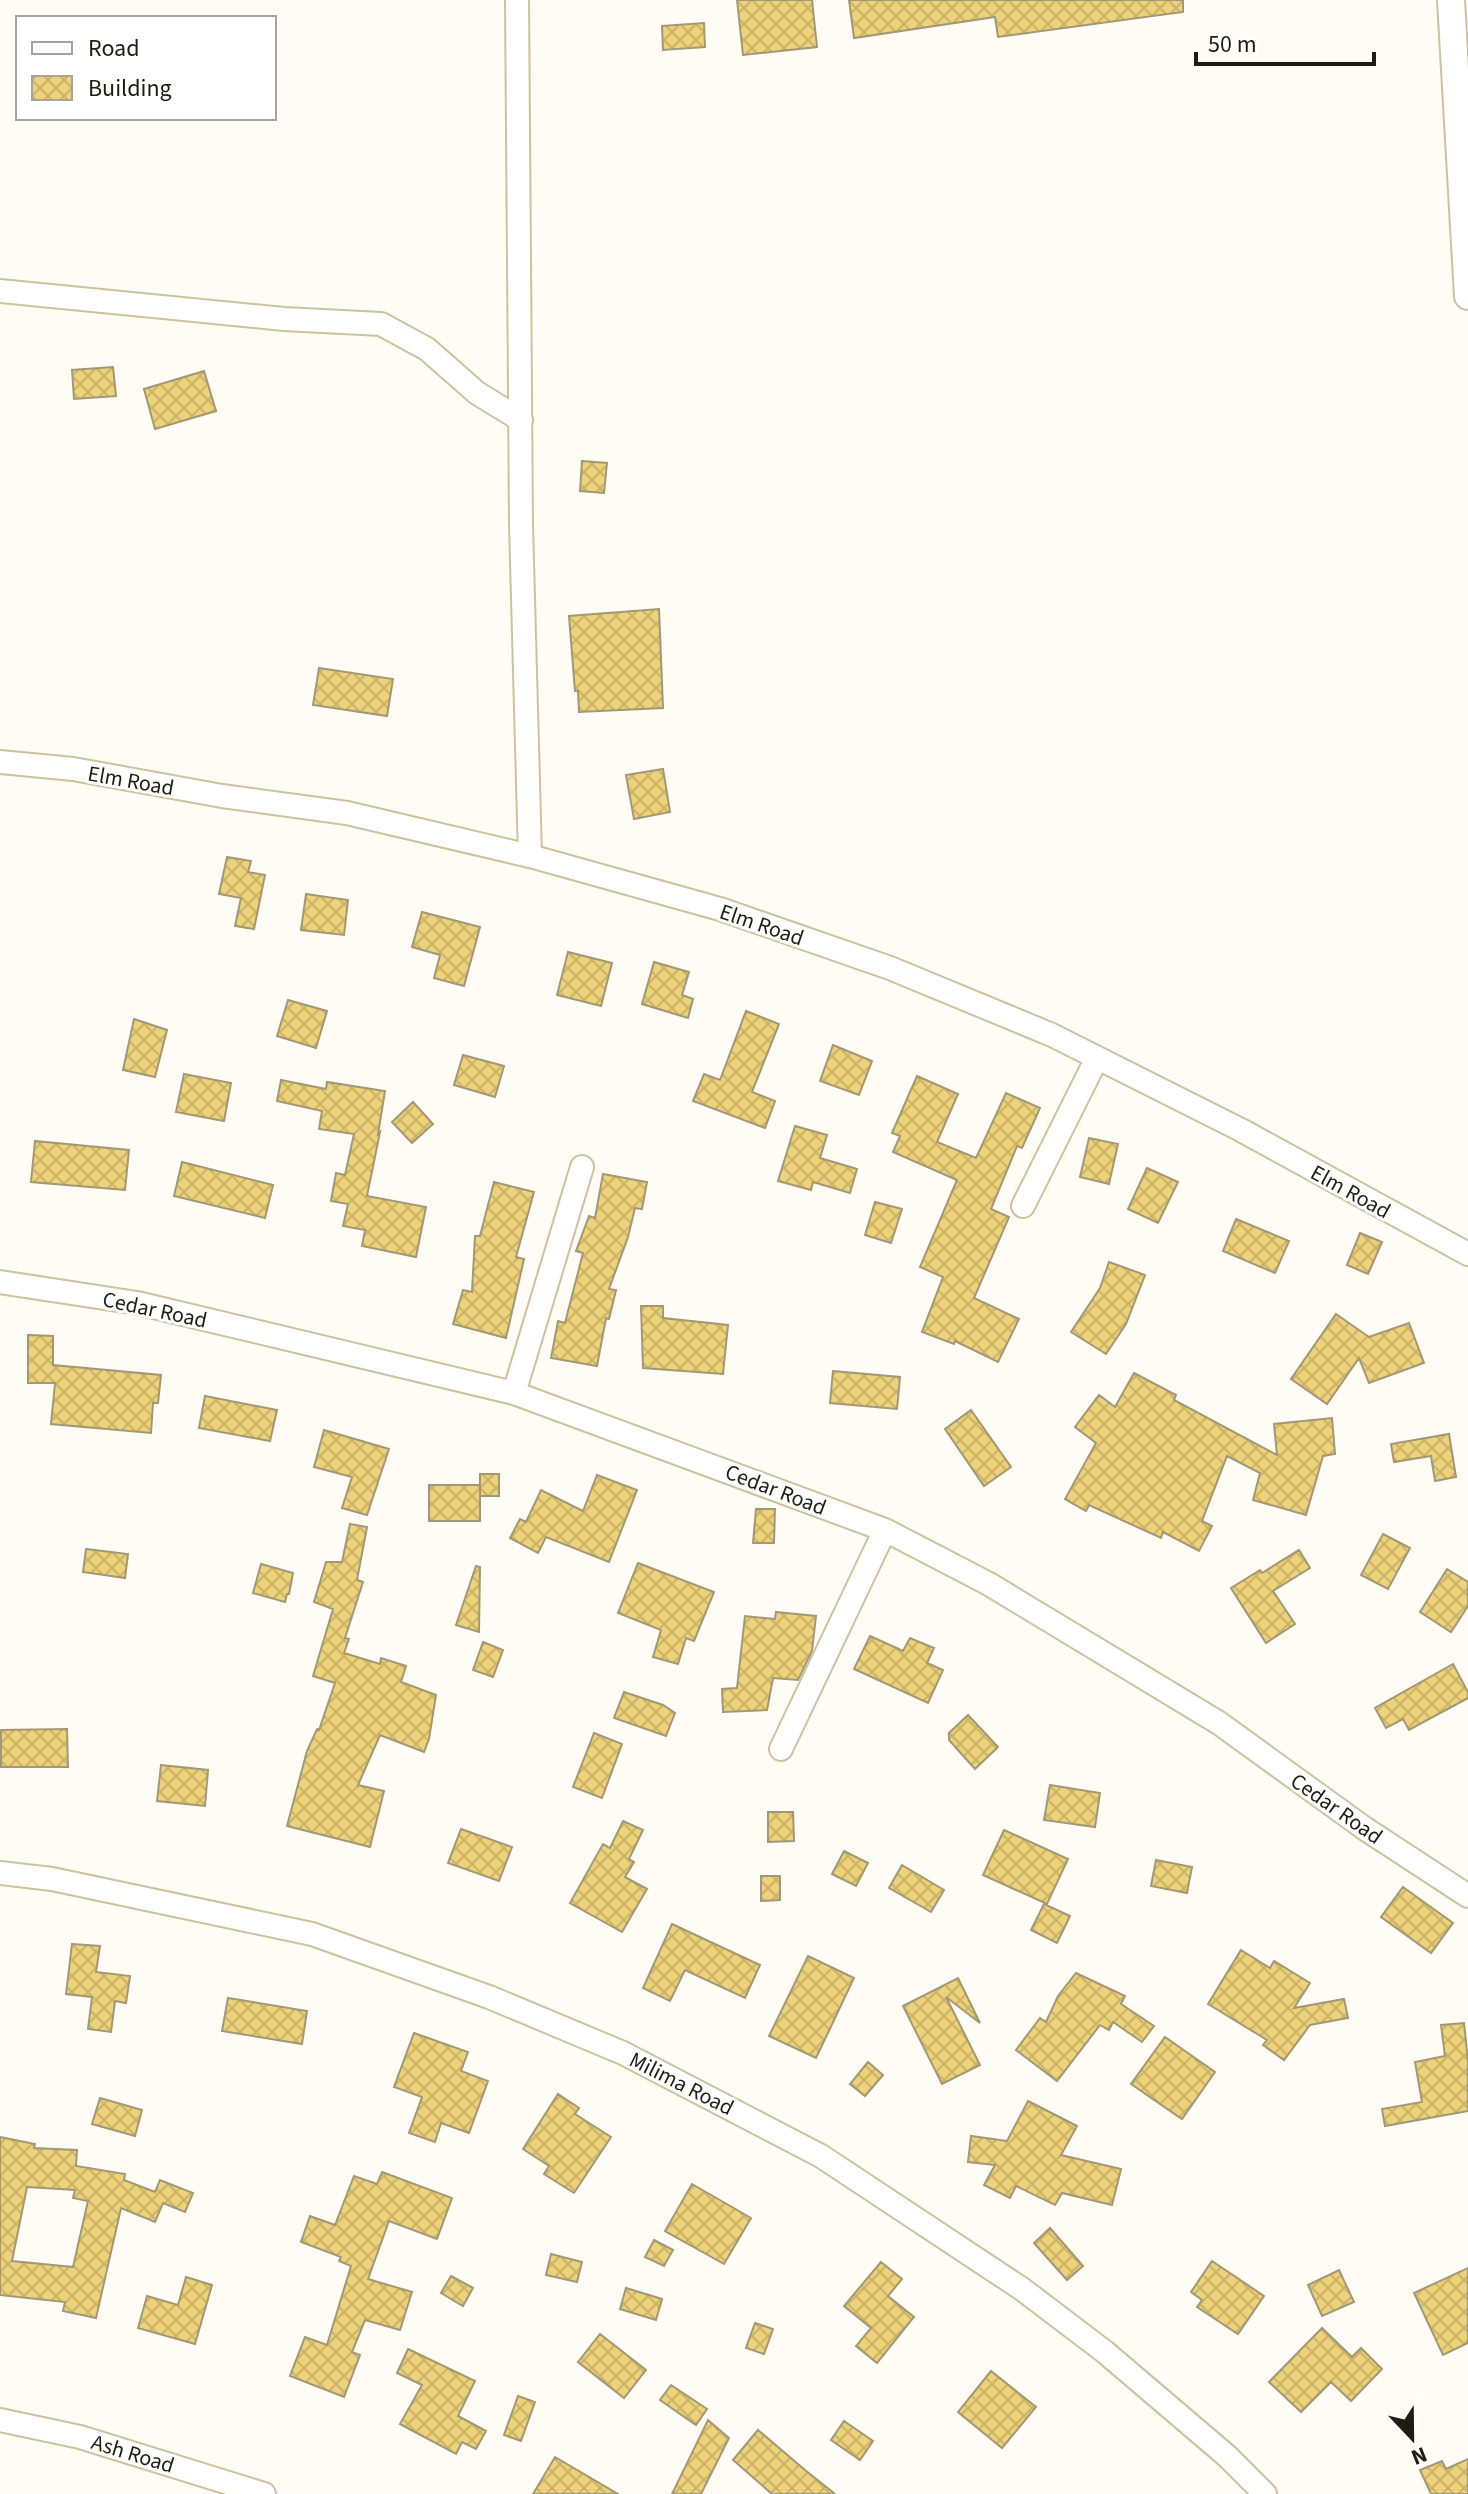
<svg xmlns="http://www.w3.org/2000/svg" width="1468" height="2494" viewBox="0 0 1468 2494" font-family="'Source Sans 3',sans-serif">
<defs>
<pattern id="building-cross-hatch" width="8" height="8" patternUnits="userSpaceOnUse" patternTransform="scale(2)"><rect width="8" height="8" fill="#edd279"/><path d="M0 0l8 8M0 8l8-8" fill="none" stroke="#cbb467"/></pattern>
</defs>
<rect width="100%" height="100%" fill="#fefcf4"/>
<path fill="url(#building-cross-hatch)" stroke="#a29875" stroke-width="2" fill-rule="evenodd" d="M737,0h75l5,47 -74,8z
M849,0h334v12l-185,25 -3,-20 -141,21z
M704,23l1,24 -42,3 -1,-24z
M113,367l3,29 -42,3 -2,-29z
M204,371l12,40 -61,18 -11,-40z
M582,461l25,2 -3,30 -24,-2z
M659,609l4,99 -84,4 -1,-21h-3l-6,-75z
M319,668l74,11 -6,37 -74,-11z
M663,769l7,43 -36,7 -8,-44z
M227,857l24,4 -3,11 17,3 -11,54 -19,-3 6,-28 -22,-4z
M306,894l42,6 -4,35 -43,-5z
M422,912l58,15 -16,59 -30,-8 6,-23 -28,-8z
M568,952l44,11 -11,43 -44,-11z
M654,962l35,10 -7,23 11,4 -5,19 -46,-14z
M288,1000l39,11 -11,37 -39,-12z
M746,1011l33,13 -27,68 23,9 -10,27 -72,-27 11,-27 16,6z
M134,1019l33,11 -12,47 -32,-7z
M833,1045l39,16 -13,34 -39,-14z
M463,1055l41,11 -9,31 -41,-12z
M184,1074l47,9 -7,38 -48,-9z
M917,1076l41,18 -21,48 39,16 30,-65 34,15 -18,40 -5,-2 -26,63 18,8 -35,81 45,21 -21,43 -43,-21 -1,3 -32,-12 21,-55 -23,-10 37,-87 -64,-28 7,-16 -8,-3z
M281,1080l45,9 1,-7 58,9 -7,43 2,-2 -13,64 59,11 -10,50 -54,-11 3,-16 -22,-4 5,-22 -17,-3 5,-28 9,2 9,-41 -35,-5 3,-18 -45,-10z
M413,1102l20,22 -21,19 -20,-21z
M795,1126l32,9 -7,23 37,11 -7,24 -37,-11 -2,8 -33,-9z
M1089,1138l29,6 -9,40 -29,-7z
M35,1141l94,9 -4,40 -94,-8z
M182,1162l91,23 -8,33 -91,-22z
M1147,1168l31,14 -20,41 -30,-14z
M603,1174l44,8 -5,27 -7,-1 -7,29 -19,52 7,1 -7,29 -3,-1 -9,48 -46,-8 7,-37 7,2 18,-70 -7,-2 13,-35 6,2z
M494,1182l40,10 -18,65 8,2 -18,79 -53,-14 10,-34 9,2 3,-56h5z
M875,1202l27,7 -11,34 -26,-8z
M1236,1219l53,22 -14,32 -52,-22z
M1360,1233l22,9 -14,32 -21,-9z
M1109,1262l36,13 -19,49 -20,30 -35,-22 29,-44z
M641,1306h22v12l65,7 -5,49 -80,-6z
M1336,1314l33,23 40,-14 15,40 -55,20 -10,-25 -32,46 -36,-25z
M28,1335l25,1v29l108,10 -3,28h-5l-2,30 -100,-9 4,-41h-27z
M833,1371l67,6 -3,32 -67,-6z
M1134,1373l42,22 -2,5 103,55 -3,-31 58,-6 3,36 -12,2 -17,59 -53,-15 7,-27 -33,-17 -25,65 10,5 -13,25 -36,-19 -2,6 -72,-33 -3,6 -21,-12 31,-56 -21,-16 24,-32 16,12z
M205,1396l72,14 -7,31 -71,-13z
M971,1410l40,57 -27,19 -39,-57z
M324,1430l65,19 -22,66 -25,-7 10,-31 -38,-10z
M1449,1434l7,43 -21,4 -4,-25 -37,6 -3,-18z
M480,1474h19v22h-19z
M597,1475l40,15 -28,72 -63,-25 -8,16 -28,-15 10,-19 6,3 15,-32 42,21z
M429,1485h51v36h-51z
M756,1509h19l-1,34h-21z
M350,1524l17,3 -10,53 6,2 -18,56 4,1 -5,14 36,11 1,-6 25,8 -5,16 35,13 -7,44 -5,13 -44,-17 -22,50 26,6 -14,56 -83,-21 20,-75 10,-22 2,1 16,-47 -22,-7 20,-67 -19,-7 12,-40h16z
M1383,1534l27,14 -22,41 -27,-14z
M86,1549l42,5 -3,24 -42,-6z
M1299,1550l11,18 -37,23 22,33 -29,19 -35,-55 29,-18 2,3z
M638,1563l76,29 -20,49 -8,-3 -8,26 -25,-7 8,-27 -43,-17z
M261,1564l32,9 -4,21h-2l-2,8 -32,-9z
M476,1566l4,1 -1,65 -23,-7z
M1447,1569l21,13v24l-17,26 -31,-20z
M776,1612l40,4 -4,35 -14,29 -25,-2 -6,32 -44,2 -1,-23 15,-1 8,-72 30,3z
M870,1636l33,15 7,-13 24,10 -7,15 16,7 -15,33 -74,-34z
M483,1642l20,8 -10,27 -20,-7z
M1453,1664l15,28v6l-59,32 -6,-11 -17,9 -11,-20z
M624,1692l39,13 12,8 -9,23 -52,-18z
M968,1715l30,32 -23,22 -26,-29v-7z
M67,1729l1,38h-67v-37z
M594,1733l28,11 -20,54 -29,-11z
M161,1765l47,5 -3,36 -48,-5z
M1050,1785l50,8 -5,34 -51,-7z
M768,1812h25l1,29 -26,1z
M623,1821l20,9 -14,29 5,3 -9,15 22,12 -25,43 -52,-29 33,-59 7,4z
M461,1829l51,18 -13,34 -51,-18z
M1004,1830l64,29 -21,45 -64,-29z
M844,1851l24,12 -12,23 -24,-12z
M1156,1860l36,7 -5,26 -36,-7z
M902,1865l42,25 -13,22 -42,-24z
M761,1876h19v24l-19,1z
M1403,1887l50,36 -22,30 -50,-36z
M1044,1904l26,12 -13,27 -26,-13z
M672,1924l88,41 -15,33 -60,-28 -15,31 -27,-13z
M72,1944l28,2 -4,26 34,4 -4,27 -11,-2 -4,31 -23,-3 4,-32 -26,-3z
M1241,1950l29,18 4,-7 36,22 -16,25 50,-9 4,19 -38,7 -26,35 -21,-15 4,-5 -59,-36z
M808,1956l46,22 -38,80 -47,-22z
M1076,1973l49,23 -4,8 33,22 -12,16 -29,-20 -4,8 -9,-5 -43,56 -41,-31 24,-32 6,4 12,-26z
M958,1978l22,45 -34,-26 34,68 -38,19 -39,-78z
M228,1998l79,13 -5,33 -80,-13z
M1464,2023l4,38v50l-83,15 -3,-17 40,-7 -7,-40 30,-6 -4,-31z
M414,2033l54,19 -7,19 27,10 -19,52 -28,-10 -6,19 -26,-9 13,-36 -28,-10z
M1165,2037l50,35 -33,47 -51,-35z
M868,2062l15,13 -18,21 -15,-12z
M558,2094l21,14 -4,6 36,23 -37,56 -30,-19 5,-8 -26,-17z
M100,2098l42,12 -7,26 -43,-12z
M1028,2101l49,25 -16,29 60,14 -9,36 -50,-12 -7,12 -39,-19 -6,12 -26,-13 11,-20 -27,-3 3,-26 36,5z
M0,2137l35,7 -1,4 43,2 -1,16 49,8 -1,6 31,12 5,-12 33,13 -8,19 -22,-9 -8,19 -34,-14 -25,110 -33,-7 2,-9 -65,-7zM27,2187l48,3 -2,8 15,3 -15,66 -61,-6z
M382,2172l70,26 -15,41 -48,-18 -21,58 44,13 -12,38 -35,-10 -13,32 8,3 -16,42 -54,-21 15,-39 22,8 24,-79 -12,-5 2,-4 -40,-15 9,-26 25,9 19,-49 23,8z
M692,2184l59,34 -27,46 -59,-33z
M1050,2228l33,38 -16,14 -33,-37z
M654,2240l19,10 -9,16 -19,-9z
M551,2254l31,8 -5,20 -31,-7z
M1212,2261l52,35 -26,38 -41,-27 5,-7 -11,-8z
M881,2262l21,17 -14,17 26,21 -37,46 -21,-17 15,-18 -27,-22z
M1468,2268v75l-25,12 -29,-62z
M1339,2270l15,32 -32,14 -14,-31z
M451,2276l22,12 -10,18 -22,-13z
M186,2277l26,8 -17,59 -57,-16 9,-32 31,9z
M626,2288l36,11 -6,21 -36,-11z
M755,2323l18,6 -9,25 -18,-6z
M1322,2328l30,29 9,-9 21,21 -31,32 -20,-19 -30,30 -32,-30z
M600,2334l46,36 -22,28 -46,-36z
M408,2349l67,32 -17,35 28,15 -10,18 -14,-7 -6,12 -56,-30 22,-39 -25,-12z
M991,2371l45,36 -34,41 -44,-36z
M671,2385l36,24 -11,16 -36,-25z
M518,2396l17,6 -14,39 -17,-6z
M708,2420l21,18 -28,56h-29z
M844,2421l29,20 -13,19 -29,-20z
M758,2430l47,40 30,24h-63l-39,-34z
M555,2457l63,37h-85z
M1468,2459v35h-37l-11,-24 22,-9 4,8z"/>
<g fill="none" stroke-linecap="round" stroke-linejoin="round">
<defs>
<path id="minor" d="M517,0l4,524 9,332
M0,291l284,28 97,5 46,25 50,44 44,27
M0,762l73,7 149,27 125,17 183,43 190,53 170,59 162,67 189,95 227,124
M1023,1206l74,-148
M0,1282l137,21 377,90 371,137 104,54 230,139 145,105 104,68
M514,1393l68,-226
M781,1749l104,-219
M0,1873l52,6 260,55 177,63 134,56 198,103 201,133 83,63 122,104 38,38
M0,2420l80,17 184,57"/>
<path id="tertiary" d="M1451,0l17,296"/>
</defs>
<use href="#minor" stroke="#cdc29e" stroke-width="26"/>
<use href="#tertiary" stroke="#cdc29e" stroke-width="30"/>
<use href="#minor" stroke="#fff" stroke-width="22"/>
<use href="#tertiary" stroke="#fff" stroke-width="26"/>
</g>
<g text-anchor="middle" stroke-width="6" stroke-linejoin="round" paint-order="stroke">
<g font-size="22" fill="#201c0f" stroke="#fff">
<text transform="translate(131 780) rotate(10)" y="8">Elm Road</text>
<text transform="translate(762 924) rotate(19)" y="8">Elm Road</text>
<text transform="translate(1351 1191) rotate(29)" y="8">Elm Road</text>
<text transform="translate(155 1309) rotate(12)" y="8">Cedar Road</text>
<text transform="translate(776 1489) rotate(21)" y="8">Cedar Road</text>
<text transform="translate(1337 1808) rotate(35)" y="8">Cedar Road</text>
<text transform="translate(682 2083) rotate(27)" y="8">Milima Road</text>
<text transform="translate(133 2453) rotate(17)" y="8">Ash Road</text>
</g>
</g>
<rect x="16" y="16" width="260" height="104" fill="#ffffff" stroke="#a6a49f" stroke-width="2"/>
<rect x="32" y="42" width="40" height="12" fill="#ffffff" stroke="#a6a49f" stroke-width="2"/>
<text x="88" y="56" font-size="24" fill="#201c0f">Road</text>
<rect x="32" y="76" width="40" height="24" fill="url(#building-cross-hatch)" stroke="#a6a49f" stroke-width="2"/>
<text x="88" y="96" font-size="24" fill="#201c0f">Building</text>
<g transform="translate(1412 2438) rotate(158)" stroke="#ffffff" stroke-width="6" paint-order="stroke">
<path d="M0-6L14 30L0 20L-14 30Z" fill="#201c0f"/>
<text y="-12" font-size="22" font-weight="bold" text-anchor="middle" fill="#201c0f">N</text>
</g>
<path d="M1196 52v12h178v-12" fill="none" stroke="#201c0f" stroke-width="4"/>
<text x="1208" y="52" font-size="24" fill="#201c0f" stroke="#ffffff" stroke-width="6" paint-order="stroke">50 m</text>
</svg>
